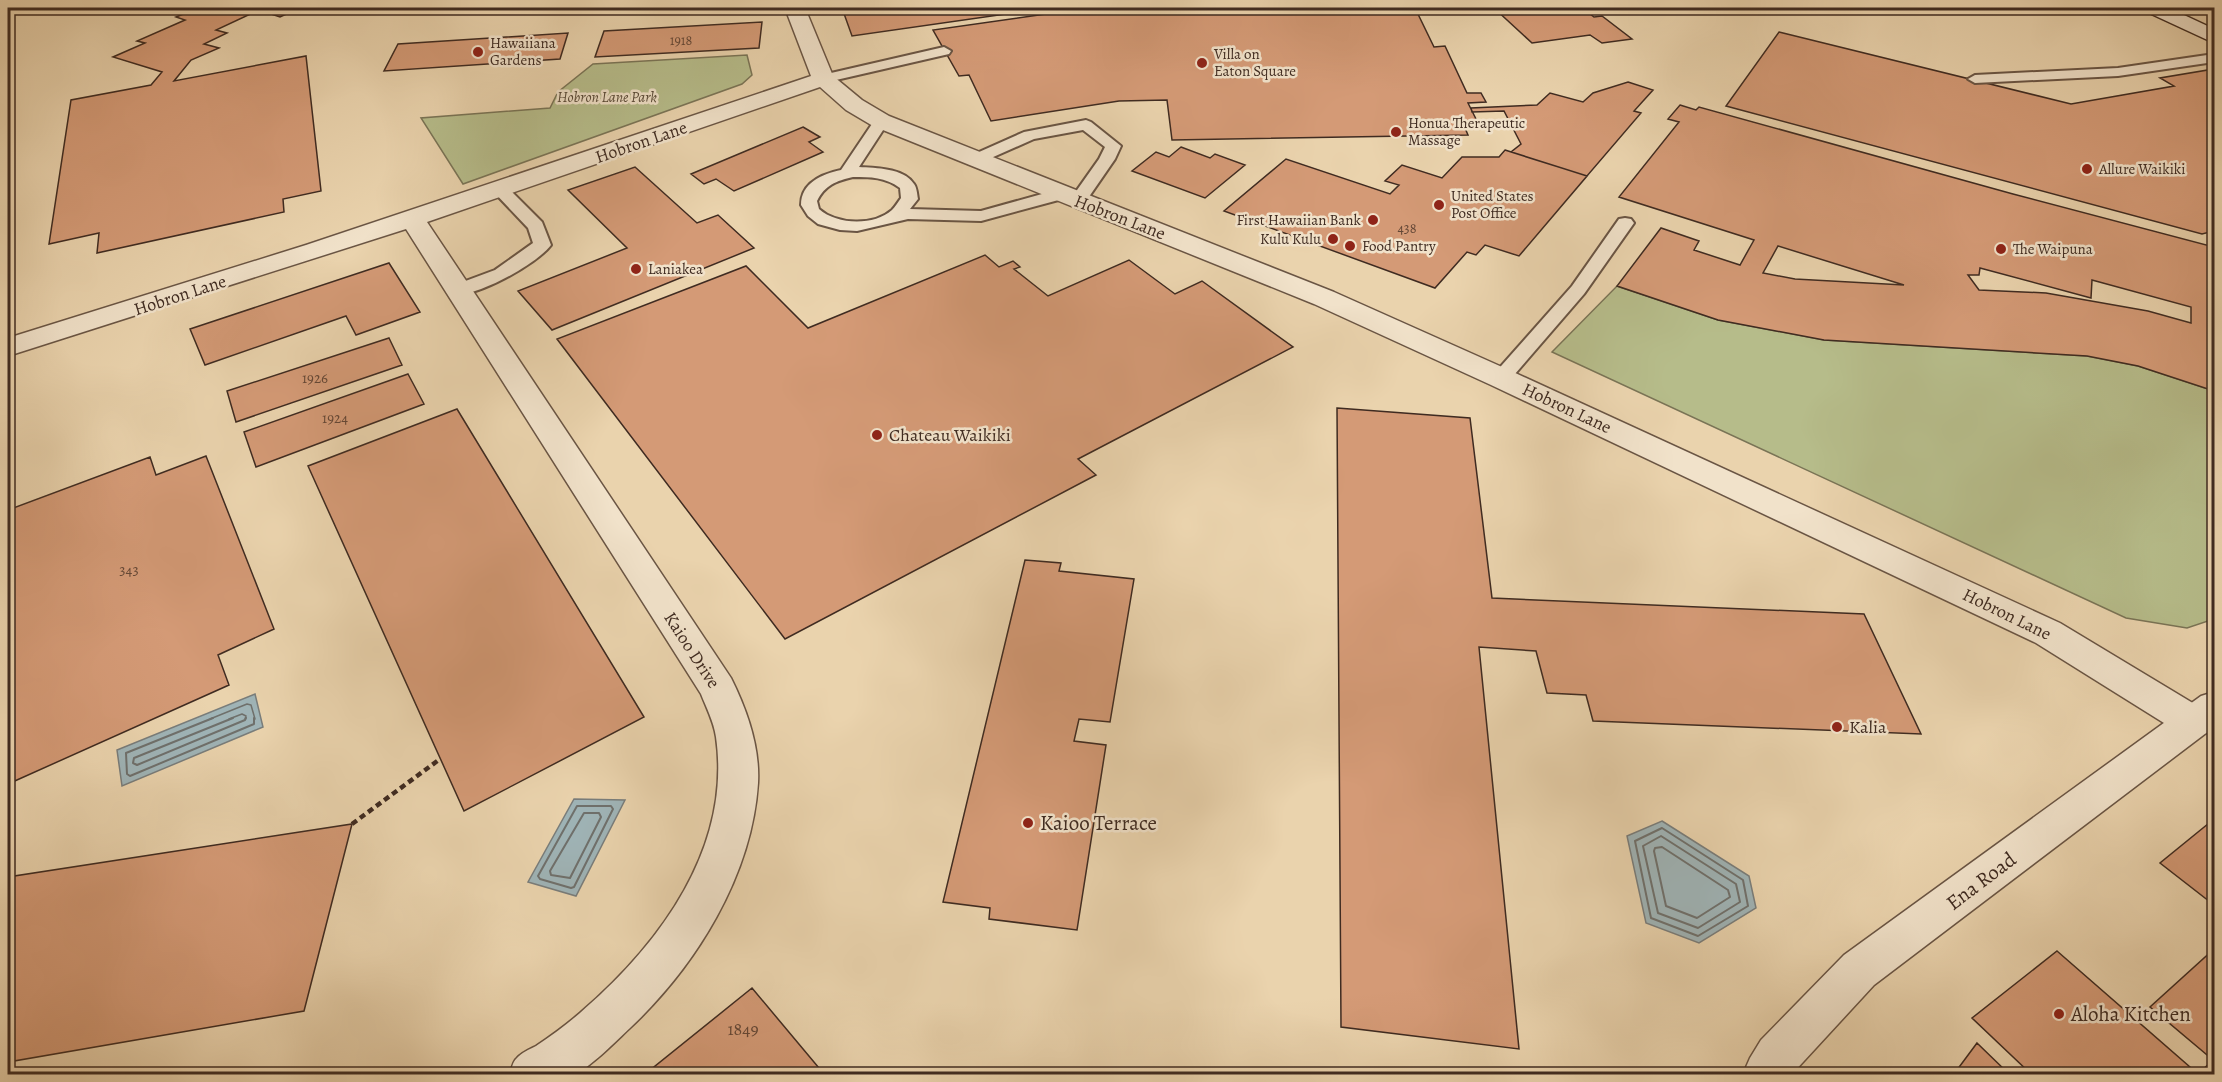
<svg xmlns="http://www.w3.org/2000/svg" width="2222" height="1082" viewBox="0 0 2222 1082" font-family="Alegreya,serif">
<rect width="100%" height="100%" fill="#ead3ad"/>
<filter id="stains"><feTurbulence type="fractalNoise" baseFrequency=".00333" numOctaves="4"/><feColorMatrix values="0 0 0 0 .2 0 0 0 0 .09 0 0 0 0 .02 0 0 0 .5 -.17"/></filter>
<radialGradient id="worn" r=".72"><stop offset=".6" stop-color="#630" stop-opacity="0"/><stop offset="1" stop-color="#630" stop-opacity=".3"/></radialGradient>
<path fill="#b6bc8a" stroke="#7a7456" stroke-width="1.5" d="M747,55l5,20 -10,9 -279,100 -42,-66 129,-10 8,-16 35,-28z
M1617,286l101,34 106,20 263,16 51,10 76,25v228l-27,9 -61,-10 -574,-266z"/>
<path fill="#9fb4b7" stroke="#797d7b" stroke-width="1.5" d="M255,694l8,33 -141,59 -5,-36z
M574,799l51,1 -49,96 -48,-14z
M1662,821l87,55 7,32 -57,35 -53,-20 -19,-87z"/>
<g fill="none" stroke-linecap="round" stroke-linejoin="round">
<path stroke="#6f706c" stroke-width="1.5" d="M210,719l37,-15 4,1 4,14
M229,719l13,-5 4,2 -1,3"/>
<path stroke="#6f706c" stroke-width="2" d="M213,718l-87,35 1,21 3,2 124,-52v-6
M233,718l-99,40 -1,5 4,2 108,-45 1,-2
M577,806h34l2,3 -39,78 -3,1 -31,-9 -2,-3z
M584,813h15l2,4 -31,61 -19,-3 -1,-4z
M1662,828l81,52 5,26 -50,30 -47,-18 -16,-77z
M1661,836l75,48 4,18 -42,26 -40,-15 -15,-67z
M1662,847l66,43 2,7 -33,21 -31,-12 -12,-55 1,-3z"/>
</g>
<path fill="#d49a76" stroke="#3f2b21" stroke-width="1.5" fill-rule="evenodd" d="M198,8h102l-20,9 -21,-7 -43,20 11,3 -23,11 15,4 -28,12 -17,21 132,-25 15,135 -38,8 1,13 -187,41 2,-20 -50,11 22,-144 80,-15 11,-13 -49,-15 32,-14 -8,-2 48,-21 -9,-3z
M842,8h205l-195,28z
M1088,8h327l19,39 11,-1 22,47h14l5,9 -18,1 9,18h-15l6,14 -296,5 -5,-40 -48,1 -128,20 -22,-46 -10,1 -26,-46z
M1494,8h88l12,9 8,-1 30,23 -30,4 -12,-8 -58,8z
M762,22l-3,26 -164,9 9,-26z
M1779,32l292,72 103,-18 -14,-8 54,-9v162l-12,3 -476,-128z
M568,33l-8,26 -176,12 14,-27z
M1628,82l25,8 -19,21 7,2 -54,63 -76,-24 10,-8 -17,-33 -32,1 -1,-4 66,-3 13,-12 33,9 10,-9z
M1680,105l16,5 3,-3 314,87 201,53v144l-76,-25 -51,-10 -263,-16 -106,-20 -101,-34 44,-58 38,13 -5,9 46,15 14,-25 -135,-43 60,-75 -11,-3zM1778,246l126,39 -109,-6 -32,-6zM1980,268l111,30 1,-18 99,27v16l-43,-12 -102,-18 -67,-3 -11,-15h11z
M803,127l17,10 -11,5 14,10 -89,39 -18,-12 -12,5 -13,-10z
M1181,147l29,11 5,-4 30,11 -40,33 -73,-27 24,-19 13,5z
M1505,150l82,26 -68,80 -34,-11 -9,10 -9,-3 -32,36 -211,-77 62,-52 104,35 9,-9 -14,-4 17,-16 40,13 20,-21h37z
M635,167l62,56 21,-8 36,33 -202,82 -34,-39 109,-43 -59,-58z
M985,255l14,12 14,-6 7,6 -6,2 34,27 81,-36 46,34 27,-13 91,66 -215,112 18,16 -311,164 -228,-300 189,-73 62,62z
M389,263l31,49 -64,23 -10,-19 -141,49 -15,-36z
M389,338l13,27 -166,57 -9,-31z
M408,374l16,30 -168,63 -12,-35z
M1337,408l133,10 22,180 372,16 57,120 -328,-13 -7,-26 -39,-2 -11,-42 -57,-4 40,402 -178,-22z
M457,409l187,308 -180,94 -156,-345z
M206,456l68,173 -56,26 11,30 -221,99v-274l142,-53 6,18z
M1025,560l36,3 -2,8 75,8 -24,143 -31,-3 -5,22 32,4 -29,185 -88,-11 1,-11 -47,-6z
M2214,819v86l-54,-42z
M352,824l-48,187 -296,51v-185z
M2214,949v125h-16l15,-14 -63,-53z
M2057,951l141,123h-167l-59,-56z
M752,988l72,86h-173l-2,-3z
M1977,1043l32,31h-55z"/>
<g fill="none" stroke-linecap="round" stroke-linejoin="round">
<defs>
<path id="service" d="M944,47l7,4 -2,3 -126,29 -7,-4 2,-3z
M2214,54v8l-96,14 -143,7 -7,-4 7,-4 143,-7z
M881,116l8,5 -30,46c17,1 45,1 55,17 3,4 3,10 4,15l-8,10 71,2 79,-22 8,5 -2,4 -85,23 -73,-2 -51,12 -17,-1 -22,-6 -10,-8 -7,-11c0,-22 21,-31 40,-35l35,-52zM853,177c18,0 32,0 47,11l1,10c-3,4 -6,9 -9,12 -18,16 -55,15 -73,-1l-2,-8c8,-16 19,-20 36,-24z
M1086,120l5,2 30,24 -6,13 -31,45h-12l-2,-4 29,-41 6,-12 -22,-17 -49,9 -52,23 -6,2 -8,-5 2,-3 54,-24z
M500,185l6,1 36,36 9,23c-14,19 -77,54 -99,49l-3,-4 3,-4 43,-16 38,-27 -5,-15 -36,-38z
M1625,218l6,1 3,4 -50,71 -76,88 -7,2 -7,-2 -3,-4 3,-4 78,-88 47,-67z"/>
<path id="minor" d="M785,8h20l28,68 29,24 27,16 445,176 177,79 549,252 146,88 6,11 -6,11 -13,5 -13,-5 -144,-90 -545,-258 -177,-81 -441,-178 -27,-16 -26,-23 -393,135 304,456c16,32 29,69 27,105 -6,93 -62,183 -128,245 -12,11 -42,42 -56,46 -10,4 -51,0 -64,0 1,-4 3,-13 7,-16 4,-5 13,-9 19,-12 15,-10 30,-21 44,-33 80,-69 152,-165 136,-276 -2,-15 -10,-30 -15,-43l-295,-465 -398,127v-18l298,-93 505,-169z"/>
<path id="tertiary" d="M2214,692v35l-340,258 -82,89h-49l7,-16 11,-18 83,-85 357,-259z"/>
<path id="secondary" d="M2144,8h25l45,21v14l-67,-31z"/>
</defs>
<use href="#service" stroke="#6a5544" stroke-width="4"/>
<use href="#minor" stroke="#6a5544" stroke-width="3"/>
<use href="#tertiary" stroke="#6a5544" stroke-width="3"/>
<use href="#secondary" stroke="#3f2b21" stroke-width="3"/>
<path stroke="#3f2b21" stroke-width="4.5" stroke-dasharray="6 4" stroke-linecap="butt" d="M352,824l88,-65"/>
<use href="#service" fill="#f1e2ca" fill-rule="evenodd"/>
<use href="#minor" fill="#f1e2ca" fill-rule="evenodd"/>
<use href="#tertiary" fill="#f1e2ca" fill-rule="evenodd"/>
<use href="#secondary" fill="#f1e2ca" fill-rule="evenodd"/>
</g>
<g fill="#8f2418" stroke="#f1e2ca" stroke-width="2">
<circle cx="478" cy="52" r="6"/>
<circle cx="1202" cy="63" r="6"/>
<circle cx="1396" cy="132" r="6"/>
<circle cx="2087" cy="169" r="6"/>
<circle cx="1439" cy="205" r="6"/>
<circle cx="1373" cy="220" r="6"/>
<circle cx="1333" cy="239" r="6"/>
<circle cx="1350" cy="246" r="6"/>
<circle cx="2001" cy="249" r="6"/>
<circle cx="636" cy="269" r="6"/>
<circle cx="877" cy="435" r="6"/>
<circle cx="1837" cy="727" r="6"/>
<circle cx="1028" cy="823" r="6"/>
<circle cx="2059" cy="1014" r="6"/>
</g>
<g text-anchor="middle" stroke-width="5" stroke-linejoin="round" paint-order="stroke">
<g font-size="14" fill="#644736">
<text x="681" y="45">1918</text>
<text x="1407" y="233">438</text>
</g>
<g font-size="15" fill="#3f2b21" stroke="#f1e2ca" text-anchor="start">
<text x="490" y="48">Hawaiiana<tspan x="490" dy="17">Gardens</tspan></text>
<text x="1214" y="59">Villa on<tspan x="1214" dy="17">Eaton Square</tspan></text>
<text x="1408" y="128">Honua Therapeutic<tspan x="1408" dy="17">Massage</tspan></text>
<text x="2099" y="174">Allure Waikiki</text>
<text x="1451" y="201">United States<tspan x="1451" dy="17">Post Office</tspan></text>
<text x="1361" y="225" text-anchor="end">First Hawaiian Bank</text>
<text x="1321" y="244" text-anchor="end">Kulu Kulu</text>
<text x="1362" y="251">Food Pantry</text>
<text x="2013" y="254">The Waipuna</text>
<text x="648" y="274">Laniakea</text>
</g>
<g font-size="15" font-style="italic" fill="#574836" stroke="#f1e2ca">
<text x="607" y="102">Hobron Lane Park</text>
</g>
<g font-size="15" fill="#644736">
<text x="315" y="383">1926</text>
<text x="335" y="423">1924</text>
<text x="129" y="575">343</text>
</g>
<g font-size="18" fill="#3f2b21" stroke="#f1e2ca">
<text transform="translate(641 142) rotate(-19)" y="6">Hobron Lane</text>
<text transform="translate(1120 217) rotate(21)" y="6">Hobron Lane</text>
<text transform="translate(180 295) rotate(-18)" y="6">Hobron Lane</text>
<text transform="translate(1567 408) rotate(25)" y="6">Hobron Lane</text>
<text transform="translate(2007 614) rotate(26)" y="6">Hobron Lane</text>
<text transform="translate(692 650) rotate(57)" y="6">Kaioo Drive</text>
</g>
<g font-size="18" fill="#3f2b21" stroke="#f1e2ca" text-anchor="start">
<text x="889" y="441">Chateau Waikiki</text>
<text x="1849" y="733">Kalia</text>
</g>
<g font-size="18" fill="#644736">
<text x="743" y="1035">1849</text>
</g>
<g font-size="21" fill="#3f2b21" stroke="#f1e2ca" text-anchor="start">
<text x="1040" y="830">Kaioo Terrace</text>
<text x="2071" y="1021">Aloha Kitchen</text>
</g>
<g font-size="21" fill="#3f2b21" stroke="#f1e2ca">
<text transform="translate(1981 881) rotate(-37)" y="7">Ena Road</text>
</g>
</g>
<rect width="2222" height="1082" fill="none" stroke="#ead3ad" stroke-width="30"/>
<rect x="9" y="9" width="2204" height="1064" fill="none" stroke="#3f2b21" stroke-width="3"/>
<rect x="15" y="15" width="2192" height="1052" fill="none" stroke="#3f2b21" stroke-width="1.5"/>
<rect width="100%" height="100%" filter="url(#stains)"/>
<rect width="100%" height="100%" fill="url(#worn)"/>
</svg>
